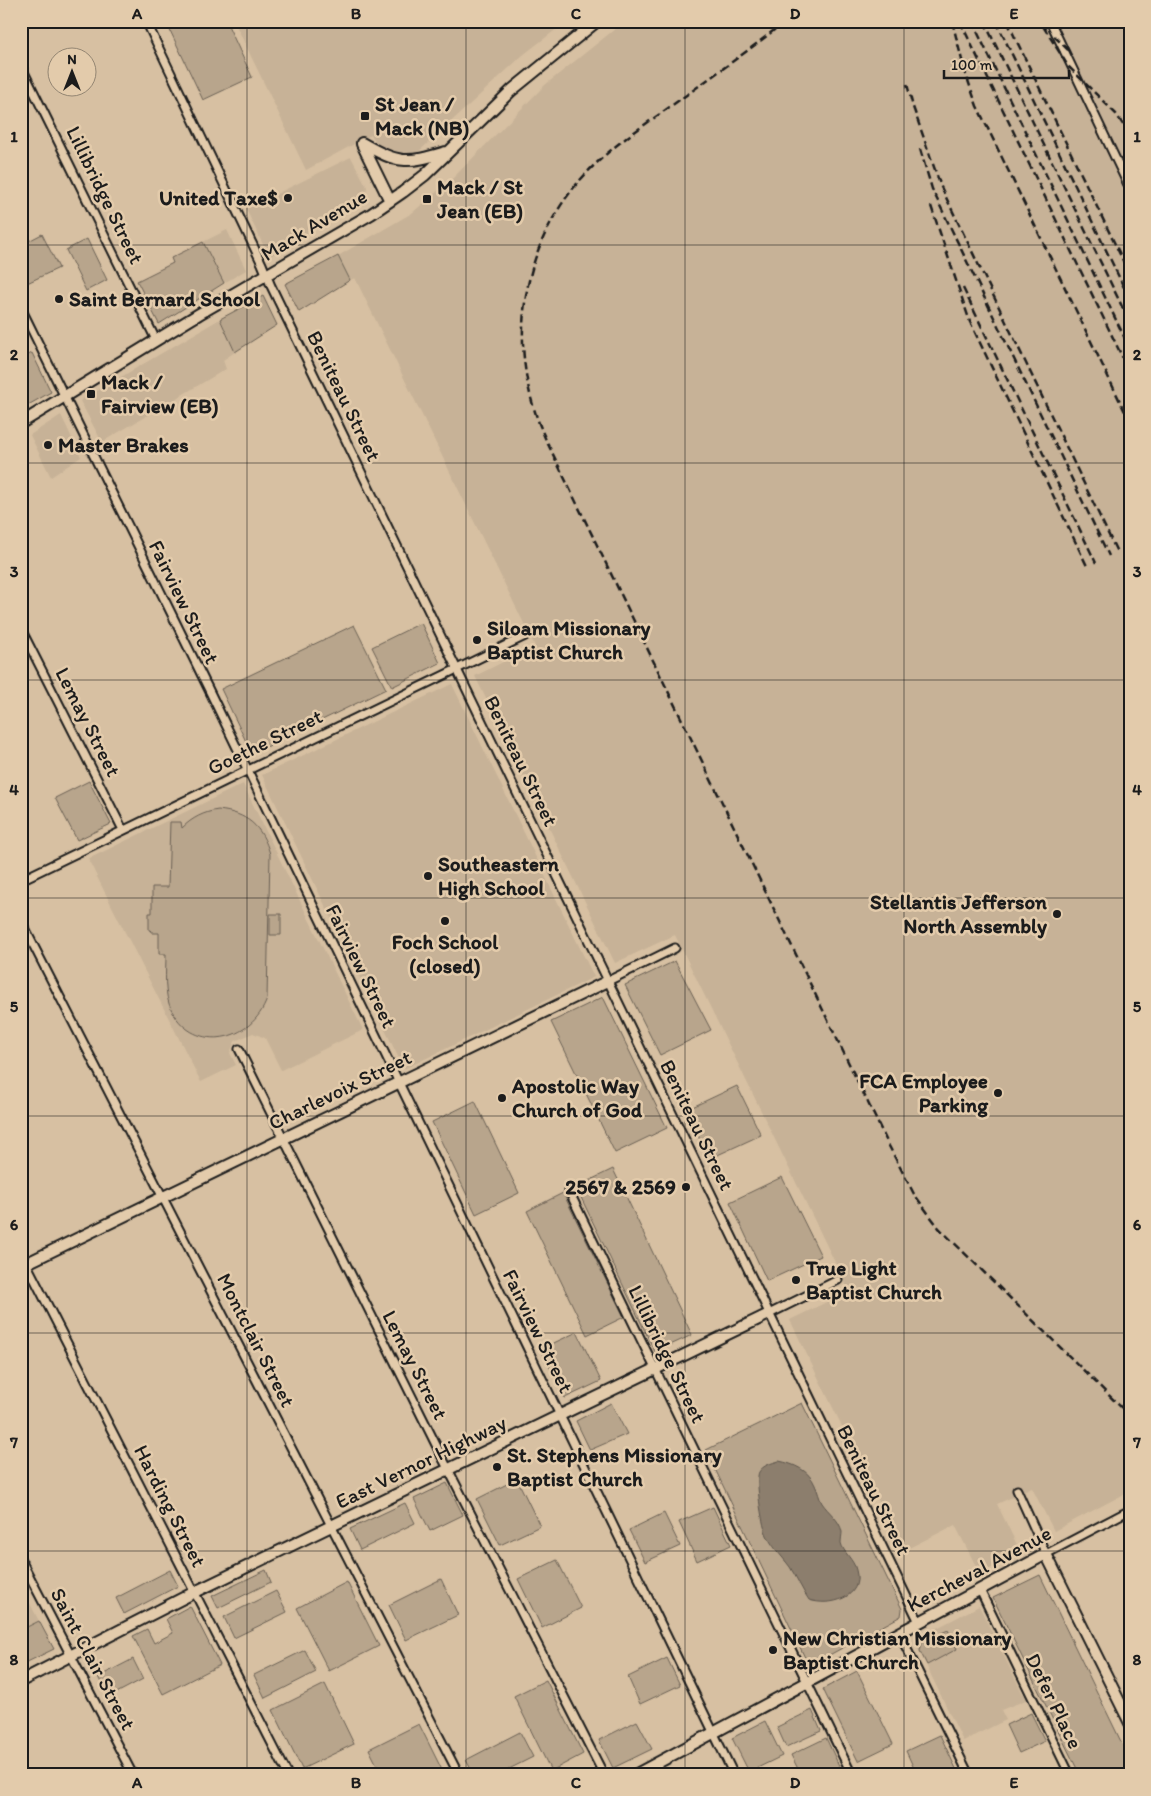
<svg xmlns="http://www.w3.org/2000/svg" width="1151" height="1796" viewBox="0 0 1151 1796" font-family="Itim,sans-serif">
<rect width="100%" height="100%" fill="#d7c0a2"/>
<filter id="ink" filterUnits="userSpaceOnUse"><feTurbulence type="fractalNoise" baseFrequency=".02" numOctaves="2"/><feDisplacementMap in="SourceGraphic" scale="10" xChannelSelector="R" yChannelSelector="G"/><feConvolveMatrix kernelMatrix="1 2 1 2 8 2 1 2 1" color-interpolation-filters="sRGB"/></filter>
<g filter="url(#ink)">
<path fill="#c7b297" d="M234,21h333l-44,34 -108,100 -11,2 -22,-7 -11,-15 -65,35z
M625,21h505v1470l-76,40 -22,-43 -35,16 24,49 -41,21 -25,-49 -52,26 -113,-231 59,-29 -174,-356 -60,28 -140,-287 60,-30 -180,-368 -5,2 -12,-24 74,-43 41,-35 92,-93z
M351,157l16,30 -2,10 -96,60 -23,-48z
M227,230l19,40 -22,13 -21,-41z
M220,319l15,33 -12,8 3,9 -124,73 -22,-41z
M61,415l20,42 -30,20 -21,-42z
M452,684l142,293 -190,92 -142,-294z
M243,784l120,246 -82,40 -16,-32 -12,-5 -18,8 -5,12 6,12 -35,17 -113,-223z
M21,1586l18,35 -18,9z
M979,1606l47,94 -25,10 5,10 -43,21 -49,-101z"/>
<path fill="#b8a58c" stroke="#6a6054" d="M174,21h52l26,56 -49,23 -36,-76z
M42,234l17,34 -34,16 -4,-6v-33z
M87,239l20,41 -21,11 -20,-41z
M203,242l21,41 -65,41 -22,-43 36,-18 -2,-5z
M338,256l12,24 -51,32 -14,-28z
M263,296l14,29 -42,27 -15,-33z
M32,353l19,39 -30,17v-50z
M421,623l19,40 -48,24 -20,-40z
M354,625l32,64 -134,65 -31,-65z
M89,781l22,43 -34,16 -22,-42z
M218,810c29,3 44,16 52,44l-3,145c-15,43 -72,55 -95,12 -9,-18 -6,-38 -6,-57h-7v-21h-7v-2l-3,-1v-17h3v-26h16l2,-65h11l1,6c10,-10 22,-16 36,-18z
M270,914h11v21h-11z
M675,961l36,69 -51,25 -35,-70z
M603,997l64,131 -52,25 -64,-131z
M737,1086l24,49 -52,24 -23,-49z
M475,1101l44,92 -43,21 -44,-92z
M613,1169l79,166 -37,17 -79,-165z
M782,1177l39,79 -54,25 -37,-79z
M563,1193l61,124 -37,18 -60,-124z
M577,1332l24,49 -36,17 -24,-49z
M611,1403l16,31 -37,16 -14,-29z
M802,1403l100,206 -1,7 -90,49 -3,-1 -102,-214z
M517,1479l23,47 -40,19 -23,-46z
M447,1483l16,32 -33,16 -16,-32z
M405,1503l10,20 -55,27 -10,-21z
M713,1507l18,38 -34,16 -18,-39z
M664,1513l16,33 -35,16 -16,-32z
M557,1560l24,48 -39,20 -24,-49z
M170,1570l8,16 -54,28 -8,-16z
M266,1570l5,12 -53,26 -6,-12z
M1040,1575l90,185v15h-50l-87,-177z
M441,1579l17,36 -52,25 -17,-35z
M347,1582l32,64 -50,25 -32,-63z
M276,1591l11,21 -53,26 -10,-21z
M190,1606l30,59 -57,29 -30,-58 14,-7 7,14 19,-10 -7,-14z
M39,1621l15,28 -33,16v-35z
M948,1630l9,19 -30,16 -7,-14 2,-9z
M305,1650l11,22 -51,26 -11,-23z
M667,1658l13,27 -40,19 -12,-27z
M133,1659l10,20 -34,18 -11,-20z
M857,1671l36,73 -35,17 -35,-72z
M546,1680l37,74 -32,17 -37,-75z
M325,1684l29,60 -52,25 -29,-59z
M812,1710l9,21 -35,16 -9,-20z
M1031,1713l14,28 -26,12 -13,-28z
M637,1721l15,28 -39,19 -14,-28z
M765,1721l17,35 -33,16 -17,-34z
M419,1724l24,48 -5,3h-56l-13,-26z
M520,1732l13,25 -36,18h-23l-8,-15z
M940,1735l19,40h-42l-11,-24z
M826,1738l16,34 -7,3h-34l-10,-20z"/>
<path fill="#8c7e6d" stroke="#5f574d" d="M779,1461c15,3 30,9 36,24 3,6 4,13 7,18 6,9 18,17 20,29 0,3 -1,7 -1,11 2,9 13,17 15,27 8,28 -26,37 -47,30 -7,-10 -12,-22 -19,-33 -8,-11 -19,-21 -24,-34 -4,-9 -11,-54 -7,-61 4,-7 13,-9 20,-11z"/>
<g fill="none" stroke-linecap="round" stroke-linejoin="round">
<defs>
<path id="street" d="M146,21l116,243 9,22 648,1336
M1050,21l80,168
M21,66l135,274
M21,308l187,380 526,1087
M21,629l102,201
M21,880l504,-244
M21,921l438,854
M608,981l67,-33
M239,1049l205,412 160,314
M569,1191l283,584
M21,1253l267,522
M769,1314l69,-34
M1017,1490l29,64 84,-44
M21,1560l112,215
M980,1590l90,185
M899,1633l70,142"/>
<path id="secondary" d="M362,143c37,21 44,21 84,9
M362,144l28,57
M21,423l178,-109 172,-100 32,-22 22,-17 87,-85 85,-69
M21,1266l587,-285
M21,1681l174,-89 574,-278
M635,1775l411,-221 84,169"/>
</defs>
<use href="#street" stroke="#1c1c1c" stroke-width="11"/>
<use href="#secondary" stroke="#1c1c1c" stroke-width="14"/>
<use href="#street" stroke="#e3cbab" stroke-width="7"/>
<use href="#secondary" stroke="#e3cbab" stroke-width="10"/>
<path stroke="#1c1c1c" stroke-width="2.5" stroke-dasharray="8 4" stroke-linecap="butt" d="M785,21l-17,14c-34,26 -69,51 -104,76 -21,15 -44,30 -63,48 -80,71 -99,185 -55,281l343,706 25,48 25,34 191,188
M952,21l13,51 12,34 153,316
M960,21l170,352
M972,21l158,328
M984,21l146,302
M996,21l134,279
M1007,21l123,254
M1043,26l25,40 48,48 13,20
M1054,36l16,16
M907,84l6,23 28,80 176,365
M920,149l12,40 177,367
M931,206l39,116 117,244
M963,288l133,275"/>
</g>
</g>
<path fill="none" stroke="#1c1c1c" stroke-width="1" stroke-opacity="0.55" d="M247,21v1754M466,21v1754M685,21v1754M904,21v1754M21,245h1109M21,463h1109M21,680h1109M21,898h1109M21,1116h1109M21,1333h1109M21,1551h1109"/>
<g fill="#1c1c1c" stroke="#e3cbab" stroke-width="2">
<rect x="360" y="111" width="10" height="10" rx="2.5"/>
<circle cx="288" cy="198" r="5"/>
<rect x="422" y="194" width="10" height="10" rx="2.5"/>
<circle cx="59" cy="299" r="5"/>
<rect x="86" y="389" width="10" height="10" rx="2.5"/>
<circle cx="48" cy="445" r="5"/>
<circle cx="477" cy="640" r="5"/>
<circle cx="428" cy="876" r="5"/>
<circle cx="1057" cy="914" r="5"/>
<circle cx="445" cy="921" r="5"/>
<circle cx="998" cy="1093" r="5"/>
<circle cx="502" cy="1098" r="5"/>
<circle cx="686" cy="1187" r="5"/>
<circle cx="796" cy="1280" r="5"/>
<circle cx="497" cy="1467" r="5"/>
<circle cx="773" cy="1650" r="5"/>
</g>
<g text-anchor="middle" stroke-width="5" stroke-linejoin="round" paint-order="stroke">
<g font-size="21" font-weight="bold" fill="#1c1c1c" stroke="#e3cbab" text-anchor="start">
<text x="375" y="111">St Jean /<tspan x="375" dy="24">Mack (NB)</tspan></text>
<text x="437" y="194">Mack / St<tspan x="437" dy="24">Jean (EB)</tspan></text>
<text x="278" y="205" text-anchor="end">United Taxe$</text>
<text x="69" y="306">Saint Bernard School</text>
<text x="101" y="389">Mack /<tspan x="101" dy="24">Fairview (EB)</tspan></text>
<text x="58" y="452">Master Brakes</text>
<text x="487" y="635">Siloam Missionary<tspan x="487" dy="24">Baptist Church</tspan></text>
<text x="438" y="871">Southeastern<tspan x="438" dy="24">High School</tspan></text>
<text x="1047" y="909" text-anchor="end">Stellantis Jefferson<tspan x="1047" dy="24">North Assembly</tspan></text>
<text x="445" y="949" text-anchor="middle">Foch School<tspan x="445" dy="24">(closed)</tspan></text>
<text x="988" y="1088" text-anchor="end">FCA Employee<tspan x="988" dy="24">Parking</tspan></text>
<text x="512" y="1093">Apostolic Way<tspan x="512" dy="24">Church of God</tspan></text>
<text x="676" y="1194" text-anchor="end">2567 &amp; 2569</text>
<text x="806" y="1275">True Light<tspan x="806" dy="24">Baptist Church</tspan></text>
<text x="507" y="1462">St. Stephens Missionary<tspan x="507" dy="24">Baptist Church</tspan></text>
<text x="783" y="1645">New Christian Missionary<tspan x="783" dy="24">Baptist Church</tspan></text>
</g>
<g font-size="21" fill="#1c1c1c" stroke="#e3cbab">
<text transform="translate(105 195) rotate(64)" y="7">Lillibridge Street</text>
<text transform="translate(314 225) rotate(-31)" y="7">Mack Avenue</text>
<text transform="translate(344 396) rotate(64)" y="7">Beniteau Street</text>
<text transform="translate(184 602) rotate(64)" y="7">Fairview Street</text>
<text transform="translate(88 722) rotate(63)" y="7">Lemay Street</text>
<text transform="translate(265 742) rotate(-26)" y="7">Goethe Street</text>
<text transform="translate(521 761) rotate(64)" y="7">Beniteau Street</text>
<text transform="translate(361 966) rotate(64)" y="7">Fairview Street</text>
<text transform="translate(340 1090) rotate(-26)" y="7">Charlevoix Street</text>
<text transform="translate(697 1125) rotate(64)" y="7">Beniteau Street</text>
<text transform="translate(538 1331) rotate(64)" y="7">Fairview Street</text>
<text transform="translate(256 1340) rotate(63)" y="7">Montclair Street</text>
<text transform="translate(667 1354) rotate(64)" y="7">Lillibridge Street</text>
<text transform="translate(415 1365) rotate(63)" y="7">Lemay Street</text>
<text transform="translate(421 1462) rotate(-26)" y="7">East Vernor Highway</text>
<text transform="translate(874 1490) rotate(64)" y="7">Beniteau Street</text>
<text transform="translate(170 1506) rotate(63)" y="7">Harding Street</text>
<text transform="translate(979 1569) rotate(-28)" y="7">Kercheval Avenue</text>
<text transform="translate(93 1659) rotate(62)" y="7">Saint Clair Street</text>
<text transform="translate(1054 1701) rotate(64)" y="7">Defer Place</text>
</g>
</g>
<rect width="1151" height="1796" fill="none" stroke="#e3cbab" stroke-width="55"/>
<g transform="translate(72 72)"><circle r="24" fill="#e3cbab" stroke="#938572"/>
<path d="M0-4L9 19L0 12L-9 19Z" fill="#1c1c1c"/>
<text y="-8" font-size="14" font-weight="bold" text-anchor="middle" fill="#1c1c1c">N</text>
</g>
<path d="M944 70v8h125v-8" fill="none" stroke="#1c1c1c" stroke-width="2.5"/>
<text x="951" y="70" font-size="15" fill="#1c1c1c" stroke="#e3cbab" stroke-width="4" paint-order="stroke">100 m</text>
<rect x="28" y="28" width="1096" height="1740" fill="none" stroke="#1c1c1c" stroke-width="2"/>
<g font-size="16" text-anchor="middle" font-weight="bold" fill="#1c1c1c">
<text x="137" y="19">A</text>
<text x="356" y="19">B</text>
<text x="576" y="19">C</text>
<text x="795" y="19">D</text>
<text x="1014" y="19">E</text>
<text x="14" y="142">1</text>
<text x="1137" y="142">1</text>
<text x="14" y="360">2</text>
<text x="1137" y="360">2</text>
<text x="14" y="577">3</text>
<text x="1137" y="577">3</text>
<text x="14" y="795">4</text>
<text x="1137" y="795">4</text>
<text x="14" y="1012">5</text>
<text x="1137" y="1012">5</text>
<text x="14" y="1230">6</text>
<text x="1137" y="1230">6</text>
<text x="14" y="1448">7</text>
<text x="1137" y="1448">7</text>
<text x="14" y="1665">8</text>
<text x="1137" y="1665">8</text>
<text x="137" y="1788">A</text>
<text x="356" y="1788">B</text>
<text x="576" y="1788">C</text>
<text x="795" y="1788">D</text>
<text x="1014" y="1788">E</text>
</g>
</svg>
